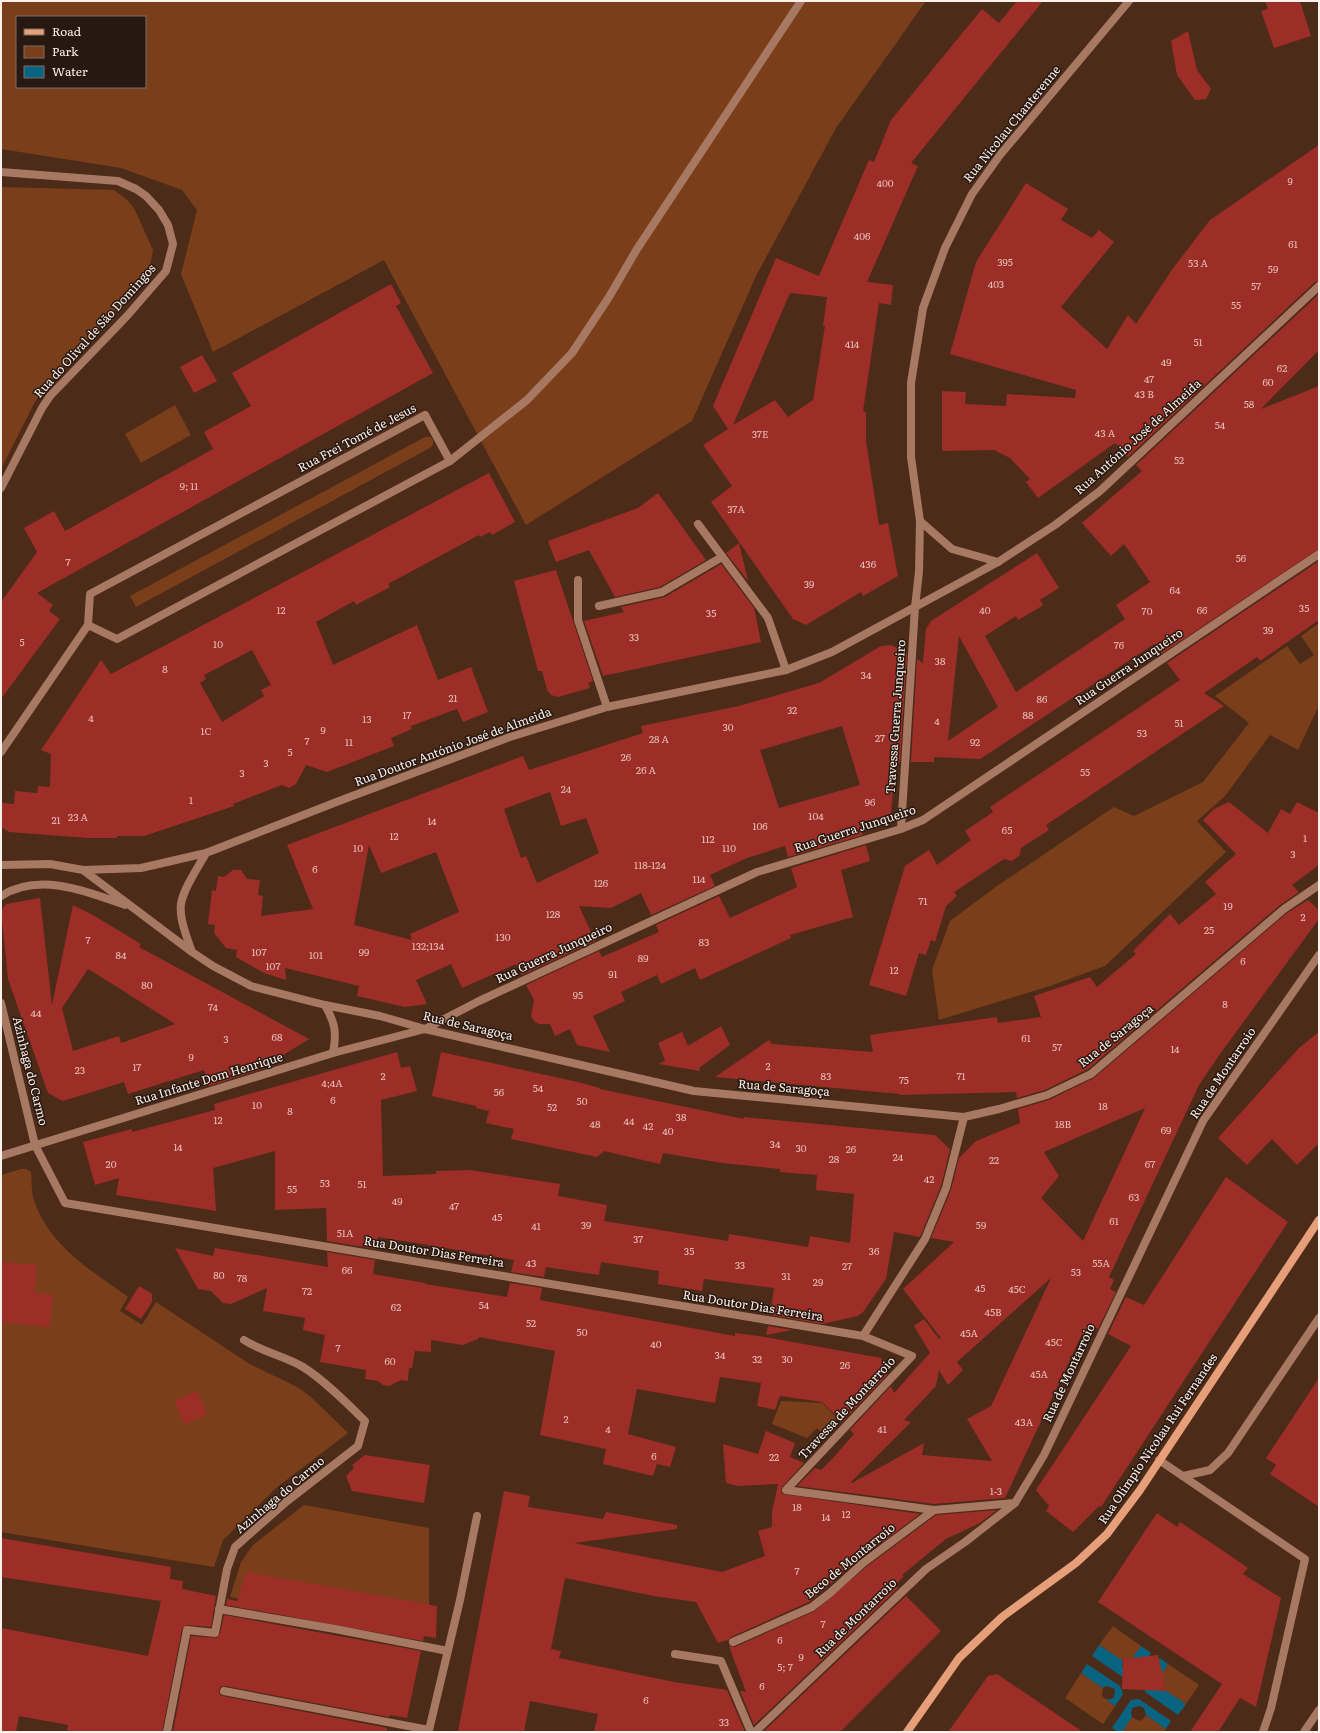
<svg xmlns="http://www.w3.org/2000/svg" width="1320" height="1733" viewBox="0 0 1320 1733" font-family="Literata,serif">
<rect width="100%" height="100%" fill="#4c2b19"/>
<path fill="#7b3e1a" fill-rule="evenodd" d="M1,1h925l-90,127 -80,148 -64,145 -166,104 -142,-265 -171,92 -32,-78 16,-64 -15,-20 -61,-22 -120,-19zM17,17h128v70h-128z
M1,187l113,3 13,10 7,8 19,42 -4,22 -106,118 -8,12 -34,67z
M175,405l16,30 -50,28 -16,-29z
M425,437h5l3,3v5l-3,3 -294,159 -6,-11z
M1319,623v82l-21,45 -28,-15 -45,61 -28,25 29,31 -121,114 -55,20 -111,34 -7,-50 18,-49 47,-35 117,-79 20,9 69,-34 46,-59 -34,-27 72,-50 13,18 14,-9 -13,-19z
M21,1169h5l5,3c1,9 0,20 3,28 15,46 57,70 94,97l-8,14 22,14 14,-23 92,61 51,25 13,10 36,35 -72,55 -53,52 -9,27 -213,-35v-357z
M781,1401l41,2 15,15 -14,16 -6,-6 -10,10 -35,-14z
M304,1505l125,23v106l-199,-37 11,-35 12,-17z
M1113,1626l28,20 -8,12h-5l-5,3 -24,-16z
M1168,1664l31,21 -13,19 -23,-15 2,-6 -3,-4 -3,-2z
M1081,1673l22,15 -1,6 1,3 12,9 -12,18 -38,-26z
M1146,1715l20,14 -2,3h-42l10,-15 7,4 4,-2z"/>
<path fill="#096482" d="M1099,1645l24,16 -1,5 2,4 17,-24 10,7 -16,24 -11,1 -32,-22z
M1160,1658l8,6 -16,24 8,3 3,-2 23,15 -8,11 -33,-23 -2,-10z
M1087,1664l33,22 3,8 -8,12 -9,-7h6l2,-2 1,-7 -2,-2 -7,-2 -3,2 -22,-15z
M1139,1699l32,22 -5,8 -20,-14 -2,-7 -5,-2 -7,2 -1,5 1,4 -10,15h-4l-6,-4 19,-28z"/>
<path fill="#9d2e27" fill-rule="evenodd" d="M1017,1h26l-132,162 7,3 -51,116 26,3 -2,20 -12,-2 -16,108 3,1v29l13,84 9,-2 10,53 -35,20 -2,-4 -55,33 -13,-6 -82,-117 21,-16 -29,-41 25,-16 -15,-23 63,-148 43,18 50,-116 5,2 17,-42 91,-111 17,14zM790,293l37,4 -4,29h2l-12,74 -25,17 -13,-17 -42,25z
M1265,1h35l11,35 -37,12 -13,-37 7,-2z
M1188,31l9,39 14,19 -5,10 -11,1 -18,-25 -6,-34z
M1319,145v136l-4,1 -187,175 -13,-14 -77,55 -12,-16 4,-3 -20,-21 -16,-8 -52,1v-60l24,1 -1,12 41,2 1,-12 68,4 1,-8 -126,-36 26,-92 50,-79 42,26 -7,11 31,18 7,-8 15,12 -53,65 46,42 21,-34 8,9 35,-53 39,-51z
M391,284l10,19 -5,3 37,67 -396,220 16,12 -4,6 11,8 -59,80v-97l36,-50 -13,-24 30,-17 11,20 148,-82 -9,-17 47,-26 -19,-33z
M1319,294v56l-58,59 58,-23v163l-158,105 -7,-10 -174,115 -46,-2v5h-23l6,-103 6,4 3,-34 5,-8 106,-68 22,35 -19,12 3,5 -6,4 -19,11 -2,-4 -31,20 31,56 109,-73 -9,-14 34,-23 -26,-38 -13,12 -29,-33 60,-52 -6,-6zM959,636l39,71 -50,34z
M202,355l15,26 -23,12 -14,-26z
M489,473l26,49 -23,13 -2,-3 -10,5 -1,-2 -91,49 2,3 -34,18 -2,-4 -38,21 17,43 84,-40 21,55 33,-13 17,45 -25,10 -6,-13 -46,17 1,3 -21,9 3,8 -67,26 -21,-7 -10,19 -7,4 -7,-3 -49,19 1,2 -90,30h-27v2h-29l-79,-6 -8,-5v-24l13,1 1,-13 22,2 1,-7 12,1 1,-33 -10,-4 60,-90 10,14zM252,650l19,35 -10,5 3,6 -42,26 -22,-39 6,-4 -2,-4z
M658,493l48,67 -46,27 -45,10 -26,-47 -33,12 -8,-21 90,-33z
M739,543l9,38 -22,-28z
M1319,561v59l-59,41 -3,-4 -53,36 20,13 -178,119 3,5 -28,18 -1,7 -8,6 -8,-2 -50,33 3,4 -11,10 -11,36 -4,-2 -5,15 -7,-2 -13,43 -37,-11 36,-119 24,-16 8,15 34,-25 -6,-9 28,-19 -3,-5 190,-127 -13,-17z
M721,564l33,44 7,34 -158,34 -19,-55 40,-9 -3,-5 44,-10z
M556,570l37,111 -5,2 2,5 -32,9 -7,-2 -4,-5 -5,-19h-4l-24,-90z
M891,645l16,8 -7,109h-5l-4,52 -32,9 4,12 -75,22 -3,-11 -38,12 -37,17 5,11 -64,29 -10,-22 -30,15 -32,-2 16,35 -73,34 -6,-11 -54,24 -11,-24 -35,16 11,24 -22,3 -48,-11 2,-10 -74,-18 1,12 -22,-7 -28,-16 1,-7 -11,-2 -12,-15 1,-8 -7,-1 4,-34 4,1 2,-15 6,1 9,-7h8l6,9 13,1 -2,15 5,1 -2,20 52,-7 -26,-64 236,-89 6,14 114,-37 -2,-7 98,-20 80,-23 62,-37zM842,726l18,59 -81,23 -19,-58zM550,792l11,34 25,-8 13,35 -62,30 -11,-27 -5,2 -17,-49zM369,845l12,28 55,-21 23,60 -49,22 2,6 -58,-15z
M1229,802l39,31 13,-24 9,5 7,-12 22,11v52l-27,20 7,7 -19,13 -192,164 -43,21 -28,8 -1,-6 -117,3 1,-1 -185,-17 54,-37 3,4 101,8 -3,-17 127,-18 1,6 43,-6 -7,-21 56,-19 7,10 39,-33 -3,-3 37,-37 9,11 37,-31 -11,-12 31,-28 -33,-34 11,-11z
M866,845l4,16 -29,9 12,47 -63,18 1,3 -91,42 -5,-12 -34,16 -4,-9 -36,17 4,9 -32,15 17,36 -33,-7 -7,-16 -15,7 -5,-12h-11l-5,-3 -3,-5 3,-16 -8,-15 73,-34 3,6 57,-25 -3,-7 63,-29 11,22 67,-31 -6,-19z
M40,898l12,107 21,-100 20,10 48,29 -2,3 170,92 -50,31 -50,16 -5,-16 -76,24 -4,-12 -61,19 -15,-8 -40,-114 -7,-68 5,-7zM88,969l34,21 53,34 -54,19 -2,-7 -46,15 -11,-43z
M1308,900l11,10v9l-99,135 -21,31 -90,192 5,3 -4,9 6,3 -18,37 -6,-3 -6,12 -4,-4 -77,164 -71,6 -137,-18 18,-18 6,2 12,-12 21,-24 -4,-4 41,-44 3,7 36,-40 -16,-27 10,-7 15,20 2,-1 -38,-49 51,-47 -23,-4 20,-48 8,-32 17,-17 44,-18 -2,-14 31,-9 45,-22 193,-165zM1145,1108l-24,52 -38,81 -42,-43 18,-22 -15,-24zM1051,1278l-60,128 -24,13 25,42 -70,-6 2,-12 -72,40 -1,-1 60,-60 -7,-2 32,-34 3,-16 9,15 15,-15 -6,-8z
M721,1026l9,19 -31,23 1,3 -41,-7 6,-4 -7,-17 24,-11 6,14z
M1319,1032v111l-22,22 -25,-26 -25,26 -29,-27 81,-90z
M397,1052l4,16 9,-2 7,25 -36,9 2,76 53,-2v-3l34,-1 90,14 -2,12 49,9 -3,16 124,20 1,-7 79,13 2,-11 40,7 4,-49 -38,-4 1,-15 -37,-3v-3l-58,-6 -59,-10 -3,11 -56,-13 -7,6 -86,-18 3,-10 -28,-6 3,-12 -13,-3v-2l-44,-10 9,-44 137,30 22,6v1l144,30 -1,-2 192,18 15,14 -9,37 -21,51 -26,-5 -8,47 -23,33 -5,4 -36,8 -52,-9 4,-27 -70,-9 -2,12 -44,-7 1,-13 -58,-9 -2,13 -53,-8 -2,10 -33,-5 3,-12 -80,-14 -56,-9 -2,12 -49,-8 -1,-33 -51,2v-59l-62,17 3,43 -100,-16 3,-17 -24,7 -12,-43 49,-13v3l83,-22 -1,-6z
M1226,1177l62,45 -187,285 -2,-1 -26,26 -27,-21 3,-5 -13,-16 95,-144 -23,-12 18,-37 18,8z
M175,1248l38,8 2,-8 113,19 -1,-15 48,8 -2,14 52,9v1l82,13 3,-14 32,5 -2,12 195,36v-3l30,4 116,21 6,17 -45,47 -20,-20 -42,-6 -5,14 -18,-4 4,-23 -41,-6 -5,26 -78,-14 -9,45 48,13 -6,20 -13,-3 -4,12 -50,-12 3,-15 -66,-14 15,-84 -76,-14 -1,2 -15,6 -32,-5v12l-16,-1 -3,17h-3l-1,13 -7,-1 -12,6 -6,-1 -5,-4 -13,-2 1,-9 -46,-8 5,-27 -22,-5 2,-12 -42,-7 4,-23 -36,16 -8,-1 -12,-12 -13,-2z
M1,1262l36,3 -3,28 19,2 -4,32 -48,-5z
M139,1286l13,8v8l-11,17 -16,-10z
M768,1326l24,4 -26,5z
M1319,1378v129l-49,-33 6,-9 -10,-7z
M197,1391l10,24 -23,9 -9,-23z
M766,1431l29,12 -5,14 14,6 -22,24 -1,4 2,3 137,20 -60,45 -51,43 -78,35 -3,4 -1,-1 -9,3 -22,-41 -42,-6 -89,-18 -14,71 10,2 -2,7 115,24 53,8 18,42h-151l4,-18 -68,-13 -6,31h-66l46,-241 26,5 -2,11 75,12 3,-7 71,13v4l-103,14 148,29 43,-16 -7,-25 14,-4v-15l6,-28 -40,2 -12,-3 -3,-39 35,10z
M365,1455l65,10 -6,38 -72,-12 -6,-15 8,-8 -2,-3z
M997,1510l-17,13 -34,16 -44,36 2,1 -9,9 3,3 -144,137 -14,-34 6,1 -17,-46 6,1 80,-36 51,-44 70,-52z
M1157,1513l20,14 3,-5 45,30 23,16 -5,6 38,24 -25,109 -16,-9 -22,34h-28l32,-48 -124,-82z
M1,1538l170,29 -1,12 13,2 -1,8 34,7 -5,31 -24,-2 -5,4 -20,103h-95l1,-7 -49,-9 -3,16h-15v-104l147,28 13,-55 -160,-24z
M246,1572l191,34 -1,32 -12,-2 -1,5 -197,-36 1,-6 10,2z
M906,1596l35,35 -101,101h-77z
M224,1615l197,36 -14,67 -17,-3 -1,2 -164,-31 -5,1 -1,3 1,5 3,1 164,32v4h-214l18,-96 26,2 3,-4z
M1158,1655l8,36 -44,-2 1,-30z
M997,1674l86,58h-135l40,-56z"/>
<g fill="none" stroke-linecap="round" stroke-linejoin="round">
<path stroke="#a77962" stroke-width="8" d="M450,461l77,-61 45,-47 37,-56 28,-48 164,-248
M578,580v40l29,87
M599,606l63,-14 60,-35
M1183,1476l27,-6 18,-17 91,-135
M219,1609l116,20 113,22
M224,1691l205,39 31,-130 17,-84"/>
<path stroke="#a77962" stroke-width="8" d="M733,1642l79,-35 18,-14 33,-30 71,-53
M675,1654l46,7 30,71"/>
<path stroke="#a77962" stroke-width="8" d="M1,172l117,9 18,8 10,7 13,14 9,15 5,19 -7,27 -39,45 -77,80 -8,12 -41,80
M425,415l25,46 -333,178 -29,-14 2,-31z
M920,521l32,28 46,13
M698,524l70,94 18,52
M1,752l87,-127
M901,829l14,-222
M1,1003l34,142 30,58 798,133 49,20 -126,134 148,20 81,-7
M325,1005l55,11 45,13 269,62 270,26 35,-8 48,-14 44,-21 193,-165 35,-24
M333,1053l92,-24 54,-28 278,-129 144,-43 22,-9 396,-266
M863,1336l62,-97 21,-51 18,-71
M1159,1460l146,99 -34,149 -8,24
M167,1732l20,-102 28,3 12,-64 8,-22 51,-45 72,-56 7,-25c-17,-17 -41,-41 -62,-54 -18,-11 -41,-15 -59,-27
M755,1732l171,-163 39,-27 50,-39 29,-48 159,-334 116,-166
M1304,1732l15,-22"/>
<path stroke="#a77962" stroke-width="8" d="M915,607l4,-35 1,-51 -9,-64v-74l12,-75 22,-60 27,-54 28,-39 129,-154
M1,865l49,-1 33,6 58,-2 65,-15 133,-52 171,-64 97,-30 179,-37 46,-18 166,-90 57,-37 45,-34 219,-205
M1,896c38,-24 85,-5 124,9
M192,952c-5,-14 -13,-34 -11,-48 2,-15 18,-38 25,-51
M1,1156l332,-103c4,-21 2,-30 -8,-48l-74,-19 -38,-20 -21,-14 -109,-82"/>
<path stroke="#e79f79" stroke-width="8" d="M907,1732l52,-74 43,-41 74,-54 31,-29 33,-44 179,-270"/>
</g>
<g text-anchor="middle" stroke-width="3" stroke-linejoin="round" paint-order="stroke">
<g font-size="10" fill="#e6c0b9">
<text x="1290" y="185">9</text>
<text x="885" y="187">400</text>
<text x="862" y="240">406</text>
<text x="1293" y="248">61</text>
<text x="1005" y="266">395</text>
<text x="1198" y="267">53 A</text>
<text x="1273" y="273">59</text>
<text x="996" y="288">403</text>
<text x="1256" y="290">57</text>
<text x="1236" y="309">55</text>
<text x="1198" y="346">51</text>
<text x="852" y="348">414</text>
<text x="1166" y="366">49</text>
<text x="1282" y="372">62</text>
<text x="1149" y="383">47</text>
<text x="1268" y="386">60</text>
<text x="1144" y="398">43 B</text>
<text x="1249" y="408">58</text>
<text x="1220" y="429">54</text>
<text x="1105" y="437">43 A</text>
<text x="760" y="438">37E</text>
<text x="1179" y="464">52</text>
<text x="189" y="490">9; 11</text>
<text x="736" y="513">37A</text>
<text x="1241" y="562">56</text>
<text x="68" y="566">7</text>
<text x="868" y="568">436</text>
<text x="809" y="588">39</text>
<text x="1175" y="594">64</text>
<text x="1304" y="612">35</text>
<text x="281" y="614">12</text>
<text x="985" y="614">40</text>
<text x="1202" y="614">66</text>
<text x="1147" y="615">70</text>
<text x="711" y="617">35</text>
<text x="1268" y="634">39</text>
<text x="634" y="641">33</text>
<text x="22" y="646">5</text>
<text x="218" y="648">10</text>
<text x="1119" y="649">76</text>
<text x="940" y="665">38</text>
<text x="165" y="673">8</text>
<text x="866" y="679">34</text>
<text x="453" y="702">21</text>
<text x="1042" y="703">86</text>
<text x="792" y="714">32</text>
<text x="407" y="719">17</text>
<text x="1028" y="719">88</text>
<text x="91" y="722">4</text>
<text x="367" y="723">13</text>
<text x="937" y="725">4</text>
<text x="1179" y="727">51</text>
<text x="728" y="731">30</text>
<text x="323" y="734">9</text>
<text x="206" y="735">1C</text>
<text x="1142" y="737">53</text>
<text x="880" y="742">27</text>
<text x="659" y="743">28 A</text>
<text x="307" y="745">7</text>
<text x="349" y="746">11</text>
<text x="975" y="746">92</text>
<text x="290" y="756">5</text>
<text x="626" y="761">26</text>
<text x="266" y="767">3</text>
<text x="646" y="774">26 A</text>
<text x="1085" y="776">55</text>
<text x="242" y="777">3</text>
<text x="566" y="793">24</text>
<text x="191" y="804">1</text>
<text x="870" y="806">96</text>
<text x="816" y="820">104</text>
<text x="78" y="821">23 A</text>
<text x="56" y="824">21</text>
<text x="432" y="825">14</text>
<text x="760" y="830">106</text>
<text x="1007" y="834">65</text>
<text x="394" y="840">12</text>
<text x="1305" y="842">1</text>
<text x="708" y="843">112</text>
<text x="358" y="852">10</text>
<text x="729" y="852">110</text>
<text x="1293" y="858">3</text>
<text x="650" y="869">118-124</text>
<text x="315" y="873">6</text>
<text x="699" y="883">114</text>
<text x="601" y="887">126</text>
<text x="923" y="905">71</text>
<text x="1228" y="910">19</text>
<text x="553" y="918">128</text>
<text x="1303" y="921">2</text>
<text x="1209" y="934">25</text>
<text x="503" y="941">130</text>
<text x="88" y="944">7</text>
<text x="704" y="946">83</text>
<text x="428" y="950">132;134</text>
<text x="259" y="956">107</text>
<text x="364" y="956">99</text>
<text x="121" y="959">84</text>
<text x="316" y="959">101</text>
<text x="643" y="962">89</text>
<text x="1243" y="965">6</text>
<text x="273" y="970">107</text>
<text x="894" y="974">12</text>
<text x="613" y="978">91</text>
<text x="147" y="989">80</text>
<text x="578" y="999">95</text>
<text x="1225" y="1008">8</text>
<text x="213" y="1011">74</text>
<text x="36" y="1017">44</text>
<text x="277" y="1041">68</text>
<text x="1026" y="1042">61</text>
<text x="226" y="1043">3</text>
<text x="1057" y="1051">57</text>
<text x="1175" y="1053">14</text>
<text x="191" y="1061">9</text>
<text x="768" y="1070">2</text>
<text x="137" y="1071">17</text>
<text x="80" y="1074">23</text>
<text x="383" y="1080">2</text>
<text x="826" y="1080">83</text>
<text x="961" y="1080">71</text>
<text x="904" y="1084">75</text>
<text x="332" y="1087">4;4A</text>
<text x="538" y="1092">54</text>
<text x="499" y="1096">56</text>
<text x="333" y="1104">6</text>
<text x="582" y="1105">50</text>
<text x="257" y="1109">10</text>
<text x="1103" y="1110">18</text>
<text x="552" y="1111">52</text>
<text x="290" y="1115">8</text>
<text x="681" y="1121">38</text>
<text x="218" y="1124">12</text>
<text x="629" y="1125">44</text>
<text x="595" y="1128">48</text>
<text x="1063" y="1128">18B</text>
<text x="648" y="1130">42</text>
<text x="1166" y="1134">69</text>
<text x="668" y="1135">40</text>
<text x="775" y="1148">34</text>
<text x="178" y="1151">14</text>
<text x="801" y="1152">30</text>
<text x="851" y="1153">26</text>
<text x="898" y="1161">24</text>
<text x="834" y="1163">28</text>
<text x="994" y="1164">22</text>
<text x="111" y="1168">20</text>
<text x="1150" y="1168">67</text>
<text x="929" y="1183">42</text>
<text x="325" y="1187">53</text>
<text x="362" y="1188">51</text>
<text x="292" y="1193">55</text>
<text x="1134" y="1201">63</text>
<text x="397" y="1205">49</text>
<text x="454" y="1210">47</text>
<text x="497" y="1221">45</text>
<text x="1114" y="1225">61</text>
<text x="586" y="1229">39</text>
<text x="981" y="1229">59</text>
<text x="536" y="1230">41</text>
<text x="345" y="1237">51A</text>
<text x="638" y="1243">37</text>
<text x="689" y="1255">35</text>
<text x="874" y="1255">36</text>
<text x="531" y="1267">43</text>
<text x="1101" y="1267">55A</text>
<text x="740" y="1269">33</text>
<text x="847" y="1270">27</text>
<text x="347" y="1274">66</text>
<text x="1076" y="1276">53</text>
<text x="219" y="1279">80</text>
<text x="786" y="1280">31</text>
<text x="242" y="1282">78</text>
<text x="818" y="1286">29</text>
<text x="980" y="1292">45</text>
<text x="1017" y="1293">45C</text>
<text x="307" y="1295">72</text>
<text x="484" y="1309">54</text>
<text x="396" y="1311">62</text>
<text x="993" y="1316">45B</text>
<text x="531" y="1327">52</text>
<text x="582" y="1336">50</text>
<text x="969" y="1337">45A</text>
<text x="1054" y="1346">45C</text>
<text x="656" y="1348">40</text>
<text x="338" y="1352">7</text>
<text x="720" y="1359">34</text>
<text x="757" y="1363">32</text>
<text x="787" y="1363">30</text>
<text x="390" y="1365">60</text>
<text x="845" y="1369">26</text>
<text x="1039" y="1378">45A</text>
<text x="566" y="1423">2</text>
<text x="1024" y="1426">43A</text>
<text x="608" y="1433">4</text>
<text x="882" y="1433">41</text>
<text x="654" y="1460">6</text>
<text x="774" y="1461">22</text>
<text x="996" y="1495">1-3</text>
<text x="797" y="1511">18</text>
<text x="846" y="1518">12</text>
<text x="826" y="1521">14</text>
<text x="797" y="1575">7</text>
<text x="823" y="1628">7</text>
<text x="780" y="1644">6</text>
<text x="801" y="1661">9</text>
<text x="785" y="1671">5; 7</text>
<text x="762" y="1690">6</text>
<text x="646" y="1704">6</text>
<text x="724" y="1726">33</text>
</g>
<g font-size="12" fill="#fef0ea" stroke="#271810">
<text transform="translate(1012 124) rotate(-51)" y="4">Rua Nicolau Chanterenne</text>
<text transform="translate(95 331) rotate(-48)" y="4">Rua do Olival de São Domingos</text>
<text transform="translate(1138 437) rotate(-42)" y="4">Rua António José de Almeida</text>
<text transform="translate(357 438) rotate(-28)" y="4">Rua Frei Tomé de Jesus</text>
<text transform="translate(1129 667) rotate(-34)" y="4">Rua Guerra Junqueiro</text>
<text transform="translate(896 717) rotate(-86)" y="4">Travessa Guerra Junqueiro</text>
<text transform="translate(453 747) rotate(-20)" y="4">Rua Doutor António José de Almeida</text>
<text transform="translate(855 829) rotate(-18)" y="4">Rua Guerra Junqueiro</text>
<text transform="translate(554 953) rotate(-25)" y="4">Rua Guerra Junqueiro</text>
<text transform="translate(468 1026) rotate(13)" y="4">Rua de Saragoça</text>
<text transform="translate(1116 1036) rotate(-39)" y="4">Rua de Saragoça</text>
<text transform="translate(30 1071) rotate(76)" y="4">Azinhaga do Carmo</text>
<text transform="translate(1223 1073) rotate(-56)" y="4">Rua de Montarroio</text>
<text transform="translate(209 1079) rotate(-17)" y="4">Rua Infante Dom Henrique</text>
<text transform="translate(784 1088) rotate(5)" y="4">Rua de Saragoça</text>
<text transform="translate(434 1252) rotate(9)" y="4">Rua Doutor Dias Ferreira</text>
<text transform="translate(753 1306) rotate(9)" y="4">Rua Doutor Dias Ferreira</text>
<text transform="translate(1069 1373) rotate(-65)" y="4">Rua de Montarroio</text>
<text transform="translate(847 1408) rotate(-47)" y="4">Travessa de Montarroio</text>
<text transform="translate(1158 1439) rotate(-56)" y="4">Rua Olímpio Nicolau Rui Fernandes</text>
<text transform="translate(280 1495) rotate(-40)" y="4">Azinhaga do Carmo</text>
<text transform="translate(850 1561) rotate(-39)" y="4">Beco de Montarroio</text>
<text transform="translate(856 1618) rotate(-44)" y="4">Rua de Montarroio</text>
</g>
</g>
<rect width="1320" height="1733" fill="none" stroke="#fef0ea" stroke-width="4"/>
<rect x="16" y="16" width="130" height="72" fill="#271810" stroke="#7d6e67"/>
<rect x="24" y="29" width="20" height="6" fill="#e79f79" stroke="#7d6e67"/>
<text x="52" y="36" font-size="12" fill="#fef0ea">Road</text>
<rect x="24" y="46" width="20" height="12" fill="#7b3e1a" stroke="#7d6e67"/>
<text x="52" y="56" font-size="12" fill="#fef0ea">Park</text>
<rect x="24" y="66" width="20" height="12" fill="#096482" stroke="#7d6e67"/>
<text x="52" y="76" font-size="12" fill="#fef0ea">Water</text>
</svg>
